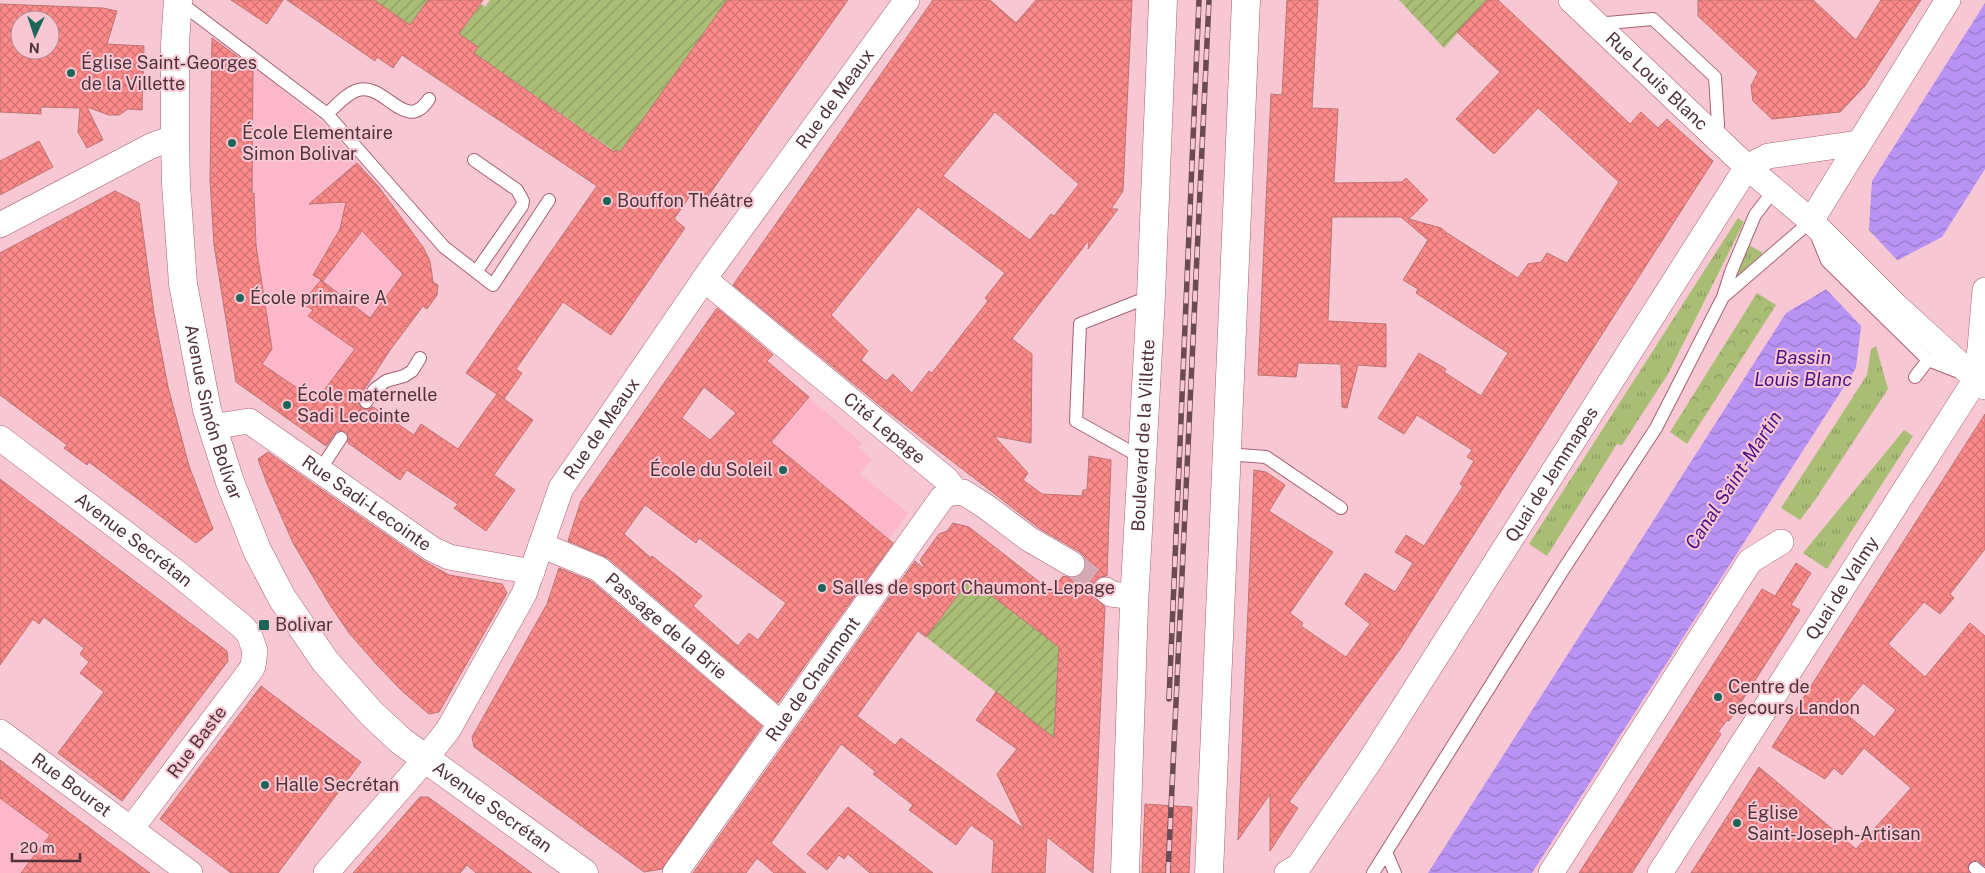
<svg xmlns="http://www.w3.org/2000/svg" width="1985" height="873" viewBox="0 0 1985 873" font-family="'Public Sans',sans-serif">
<defs>
<pattern id="grass-tufts" width="24" height="20" patternUnits="userSpaceOnUse" patternTransform="scale(1.25)"><rect width="24" height="20" fill="#aabd75"/><path d="M3 7l-1-3M5 7V3M7 7l1-3M15 17l-1-3M17 17v-4M19 17l1-3" fill="none" stroke="#8d9a61"/></pattern>
<pattern id="park-crowns" width="20" height="18" patternUnits="userSpaceOnUse" patternTransform="scale(1.25)"><rect width="20" height="18" fill="#aabd75"/><path d="M2 6a3 3 0 1 1 6 0M12 15a3 3 0 1 1 6 0" fill="none" stroke="#8d9a61"/></pattern>
<pattern id="garden-furrows" width="10" height="10" patternUnits="userSpaceOnUse" patternTransform="scale(1.25)"><rect width="10" height="10" fill="#aabd75"/><path d="M-1 1l2-2M0 10L10 0M9 11l2-2" fill="none" stroke="#8d9a61"/></pattern>
<pattern id="water-waves" width="16" height="10" patternUnits="userSpaceOnUse" patternTransform="scale(1.25)"><rect width="16" height="10" fill="#b993f4"/><path d="M0 5q4-4 8 0t8 0" fill="none" stroke="#9979c7"/></pattern>
<pattern id="building-cross-hatch" width="8" height="8" patternUnits="userSpaceOnUse" patternTransform="scale(1.25)"><rect width="8" height="8" fill="#fe8a8a"/><path d="M0 0l8 8M0 8l8-8" fill="none" stroke="#d07172"/></pattern>
</defs>
<rect width="100%" height="100%" fill="#f7c8d4"/>
<path fill="#fcb7ca" d="M213,39l40,27 72,59 53,61 46,62 6,13 2,17 5,8v7l-2,5 -8,11 -4,-3 -32,44 -26,42 -2,-1 -37,55 -90,-64 -21,-133 -5,-74 2,-135z
M801,391l61,52 -4,4 14,12 -12,15 48,39 -51,72 -159,-119z
M0,760l108,82 -25,31h-83z"/>
<path fill="url(#grass-tufts)" d="M1738,218l6,4 -76,152 -46,71 -5,-1 -70,112 -18,-12z
M1749,245l14,8 -27,25z
M1876,346l12,43 -73,111 -15,20 -19,-12 86,-133 4,-26z
M1904,430l9,6 -86,133 -24,-16z"/>
<path fill="url(#park-crowns)" d="M1757,293l19,12 -89,139 -17,-12z"/>
<path fill="url(#garden-furrows)" d="M365,0h63l-23,33c-12,-14 -21,-31 -40,-33z
M490,0h237l-107,152 -4,-2 -2,1 -140,-98 4,-6 -19,-13 22,-30 4,3z
M1399,0h88l-43,48z
M970,579l89,68 -5,91 -128,-101z"/>
<path fill="url(#water-waves)" d="M1985,3v166l-43,68 -44,23 -37,67 -5,41 -324,505h-104l358,-560 39,-23 44,-61 3,-48z"/>
<path fill="#f7c8d4" d="M1866,227l34,36 -37,65 -39,-41z"/>
<path fill="url(#building-cross-hatch)" stroke="#be7473" fill-rule="evenodd" d="M231,0h52l-16,24z
M287,0h87l36,25 18,-25h55l-24,34 19,13 -4,6 140,99 2,-2 4,2 107,-152h121l-142,199 -12,-9 -20,29 11,9 -74,107 -48,-33 -47,67 6,4 -18,26 -38,-26 131,-187 -195,-131 -9,13 -16,-11 -2,4z
M933,0h57l26,23 20,-23h96l-9,191 -12,18h7l-30,40 1,-9 -77,99 20,15 -1,89 -37,-7 34,37 -5,7 19,14 40,2 1,-6h4l2,-34 22,4 -4,116 -7,1 -5,4 -3,7 1,8 12,11 -12,266 -46,-36 -2,36h-53l2,-32 -23,-16 -15,20 -47,-35 4,-5 -40,-31 3,-2 -35,-28 -70,99 35,30h-32l-17,-15 -11,15h-53l222,-312 8,7 1,-1 -4,-7 19,-26 8,-3 6,-8 16,4 82,64 12,-15 9,2 8,-2 5,-5 1,-6 -1,-8 -5,-5 -40,-23 -158,-122 -149,-122zM995,112l84,72 -25,32 -3,-2 -21,26 -87,-64zM918,207l87,66 -20,25 3,3 -56,72 -3,-2 -17,22 -19,-19 -7,7 -25,-21 7,-9 -37,-36zM970,579l89,68 -5,91 -58,-46 -20,28 41,29 -20,25 27,55 -123,-91 -6,7 -38,-29 61,-85 8,6z
M1287,0h31l-6,108 26,1 -4,74 68,-1 4,-4 22,22 -19,19 32,9 6,5 71,45 10,-14 13,-2 6,-9 20,10 52,-81 -81,-74 -44,46 -38,-35 44,-47 -43,-40 30,-32h11l132,124 11,-12 17,16 9,-9 46,42 -312,487 -112,154 9,6 -28,43v-57l-32,46 16,-370 12,2 19,13 -16,26 64,41 -43,61 13,10 -2,3 45,31 24,-33 -25,-20 20,-31 30,19 18,-29 -18,-11 11,-17 18,11 39,-60 -3,-2 14,-23 -7,-4 5,-7 -55,-35 -13,19 -26,-16 41,-65 27,16 -2,3 37,24 27,-43 -92,-60 2,-4 -15,-9 25,-40 -27,-23h-69l-4,104 58,3v43l-28,-2 -11,43 -5,-1 -1,-43 -43,-1 -2,14 -38,-2 13,-281 11,1z
M1698,0h115l43,40 25,-40h40l-56,86 -25,26 -68,7 -19,-18 -2,-15 7,-14 -60,-56z
M0,4l103,4 14,3 -10,33 37,2 -2,64 -14,-1 -9,6h-10l-22,-8 16,33 -16,8 -9,-16 2,-24 -39,-1v7l-41,-2zM20,20h30v30h-30z
M212,38l41,30 -1,126 2,-1 2,52 16,104 -10,15 54,37 39,-52 -47,-33 5,-6 -11,-7 19,-23 -8,-5 27,-46 6,-27 -37,2 48,-41 21,23 45,61 7,14 3,21 5,3 -1,10 -10,14 -4,-3 -33,44 -31,47v9l7,4 7,-3 41,28 7,-11 37,25 39,-55 36,26 -39,55 21,15 -29,41 -32,-23 4,-4 -51,-34 -7,10 -52,-37v-8l-3,-4h-8l-11,15 -90,-64 -22,-137 -4,-64zM362,231l41,43 -33,44 -49,-38 2,1z
M39,141l14,26 -53,28v-34z
M115,191l24,12 15,110 14,74 21,79 24,63 -17,14 -107,-81 -2,3 -23,-17 3,-3 -67,-50v-142z
M717,308l56,47 -6,6 42,36 -38,45 122,101 -115,160 -170,-145 -40,-17 13,-40zM704,387l32,26 -26,27 -28,-22zM645,505l51,38 3,-5 87,65 -28,37 -9,-7 -11,13 -45,-40 9,-10 -50,-40 -1,2 -27,-24z
M1985,414v135l-35,45 4,4 -14,16 -16,-12 -36,42 37,33 45,-54 15,13v230l-8,-6 -5,1 -5,5 2,7h-278l68,-106 97,82 55,-61 -47,-40 -22,27 -8,-7 -9,11 -53,-32zM1863,683l33,27 -22,27 -33,-27z
M268,452l156,109 25,14 53,9 5,9 -68,119 -10,2 -27,-23 -24,-25 -29,-33 -19,-28 -37,-62 -27,-62 -8,-22z
M0,479l227,172 1,10 -106,140 -64,-48 46,-61 -24,-19 9,-11 -9,-8 4,-6 -40,-31 -5,7 -6,-5 -33,46z
M1796,563l15,10 -20,32 9,5 -71,111 -2,-1 -9,12 3,2 -89,139h-53l183,-284 13,7z
M559,568l32,13 171,145 -100,143 -18,3 -170,-125 -2,-10 75,-133z
M261,686l100,76 -83,111h-47l-71,-54z
M0,760l108,82 42,31h-129l29,-38 -50,-37z
M420,797h8l104,76h-56l-9,-8 -7,8h-107z
M1145,804l47,3 -3,66h-47z
M848,807l85,66h-63l-22,-19 -4,5 -5,-4 -12,15 -20,-16z"/>
<g fill="none" stroke-linecap="round" stroke-linejoin="round">
<path stroke="#d6aab5" stroke-width="25" stroke-dasharray="25 12" stroke-linecap="butt" d="M1072,564l34,26"/>
<defs>
<path id="lane" d="M178,1l149,113 117,133 49,38 56,-85
M1596,24l57,-5 62,58 3,47 -2,13
M327,114c9,-8 20,-21 31,-24 27,-8 48,45 71,9
M474,160l43,30 6,11 -1,5 -46,66
M1723,297l8,-25 24,-57 19,-25
M1915,377l13,-17
M366,402l9,-13 11,-8 18,-5 8,-5 8,-13
M1226,454l40,3 75,51
M1142,458l-66,-37 4,-97 71,-28
M320,470l21,-32
M1386,852l9,21
M1975,868l6,5
M1373,873l190,-303 93,-142 67,-131 88,-76 16,40 101,99 28,11"/>
<g id="street">
<path id="s1" d="M1571,0l176,167 64,54 85,85 89,81"/>
<path d="M1811,221l137,-221"/>
<path d="M0,225l151,-79 24,-9"/>
<path id="s2" d="M704,279l243,201 9,12"/>
<path id="s3" d="M212,427l37,-6 183,128 17,8 83,15"/>
<path id="s4" d="M0,438l176,134 67,55 6,7 6,17 -2,15 -5,8 -117,155"/>
<path id="s5" d="M541,545l58,24 182,155"/>
<path d="M1106,590l5,4 24,3"/>
<path id="s6" d="M0,732l190,141"/>
<path id="s7" d="M326,873l91,-104 31,-39 76,-136 37,-106 153,-223 193,-265"/>
<path id="s8" d="M675,873l267,-375 8,-5 13,-1 22,14 44,33 43,25"/>
<path id="s9" d="M1287,873l12,-7 72,-107 376,-592 21,-11 90,-13"/>
<path d="M1551,873l199,-312 31,-19"/>
<path id="s10" d="M1660,873l316,-494 4,-31 5,-58"/>
</g>
<g id="secondary">
<path id="s11" d="M178,0l-3,44v93l1,47 7,100 24,126 23,72 27,68 25,48 43,63 46,52 30,28 183,132"/>
</g>
<g id="primary">
<path id="s12" d="M1125,873l9,-269 17,-308 12,-296"/>
<path d="M1209,873l37,-873"/>
</g>
</defs>
<use href="#lane" stroke="#a76176" stroke-width="14"/>
<use href="#street" stroke="#a76176" stroke-width="26"/>
<use href="#secondary" stroke="#a76176" stroke-width="29"/>
<use href="#primary" stroke="#a76176" stroke-width="29"/>
<use href="#lane" stroke="#fff" stroke-width="12"/>
<use href="#street" stroke="#fff" stroke-width="25"/>
<use href="#secondary" stroke="#fff" stroke-width="28"/>
<use href="#primary" stroke="#fff" stroke-width="28"/>
<defs>
<path id="rail" d="M1169,699l30,-699
M1168,873l41,-873"/>
</defs>
<use href="#rail" stroke="#6b4a54" stroke-width="5.5"/>
<use href="#rail" stroke="#f7c8d4" stroke-width="4" stroke-dasharray="11" stroke-linecap="butt"/>
</g>
<g fill="#1d655a" stroke="#f7c8d4" stroke-width="2">
<circle cx="71" cy="73" r="5"/>
<circle cx="232" cy="143" r="5"/>
<circle cx="607" cy="201" r="5"/>
<circle cx="240" cy="298" r="5"/>
<circle cx="287" cy="405" r="5"/>
<circle cx="783" cy="470" r="5"/>
<circle cx="822" cy="588" r="5"/>
<rect x="258" y="619" width="12" height="12" rx="2.5"/>
<circle cx="1718" cy="697" r="5"/>
<circle cx="265" cy="785" r="5"/>
<circle cx="1737" cy="823" r="5"/>
</g>
<g text-anchor="middle" stroke-width="4" stroke-linejoin="round" paint-order="stroke">
<g font-size="18" fill="#50323b" stroke="#f7c8d4" text-anchor="start">
<text x="81" y="69">Église Saint-Georges<tspan x="81" dy="21">de la Villette</tspan></text>
<text x="242" y="139">École Elementaire<tspan x="242" dy="21">Simon Bolivar</tspan></text>
<text x="617" y="207">Bouffon Théâtre</text>
<text x="250" y="304">École primaire A</text>
<text x="297" y="401">École maternelle<tspan x="297" dy="21">Sadi Lecointe</tspan></text>
<text x="773" y="476" text-anchor="end">École du Soleil</text>
<text x="832" y="594">Salles de sport Chaumont-Lepage</text>
<text x="275" y="631">Bolivar</text>
<text x="1728" y="693">Centre de<tspan x="1728" dy="21">secours Landon</tspan></text>
<text x="275" y="791">Halle Secrétan</text>
<text x="1747" y="819">Église<tspan x="1747" dy="21">Saint-Joseph-Artisan</tspan></text>
</g>
<g font-size="18" fill="#50323b" stroke="#f7c8d4">
<text dy="6" stroke="none"><textPath href="#s1" startOffset="118">Rue Louis Blanc</textPath></text>
<text dy="6" stroke="none"><textPath href="#s7" startOffset="932">Rue de Meaux</textPath></text>
<text dy="6" stroke="none"><textPath href="#s11" startOffset="416">Avenue Simón Bolívar</textPath></text>
<text dy="6" stroke="none"><textPath href="#s2" startOffset="234">Cité Lepage</textPath></text>
<text dy="6" stroke="none"><textPath href="#s7" startOffset="528">Rue de Meaux</textPath></text>
<text dy="6" stroke="none"><textPath href="#s12" startOffset="438">Boulevard de la Villette</textPath></text>
<text dy="6" stroke="none"><textPath href="#s9" startOffset="480">Quai de Jemmapes</textPath></text>
<text dy="6" stroke="none"><textPath href="#s3" startOffset="181">Rue Sadi-Lecointe</textPath></text>
<text dy="6" stroke="none"><textPath href="#s4" startOffset="168">Avenue Secrétan</textPath></text>
<text dy="6" stroke="none"><textPath href="#s10" startOffset="338">Quai de Valmy</textPath></text>
<text dy="6" stroke="none"><textPath href="#s5" startOffset="151">Passage de la Brie</textPath></text>
<text dy="6" stroke="none"><textPath href="#s8" startOffset="238">Rue de Chaumont</textPath></text>
<text transform="translate(197 742) rotate(-53)" y="6">Rue Baste</text>
<text dy="6" stroke="none"><textPath href="#s6" startOffset="89">Rue Bouret</textPath></text>
<text dy="6" stroke="none"><textPath href="#s11" startOffset="915">Avenue Secrétan</textPath></text>
</g>
<g font-size="19" font-style="italic" fill="#4d1284" stroke="#f7c8d4">
<text x="1803" y="364">Bassin<tspan x="1803" dy="22">Louis Blanc</tspan></text>
<text transform="translate(1733 480) rotate(-57)" y="7">Canal Saint-Martin</text>
</g>
</g>
<g transform="translate(35 35) rotate(183)"><circle r="24" fill="#f7c8d4" stroke="#b48c97"/>
<path d="M0-4L9 19L0 12L-9 19Z" fill="#1d655a"/>
<text y="-8" font-size="14" font-weight="bold" text-anchor="middle" fill="#50323b">N</text>
</g>
<path d="M12 853v8h68v-8" fill="none" stroke="#50323b" stroke-width="2.5"/>
<text x="20" y="853" font-size="15" fill="#50323b" stroke="#f7c8d4" stroke-width="4" paint-order="stroke">20 m</text>
</svg>
